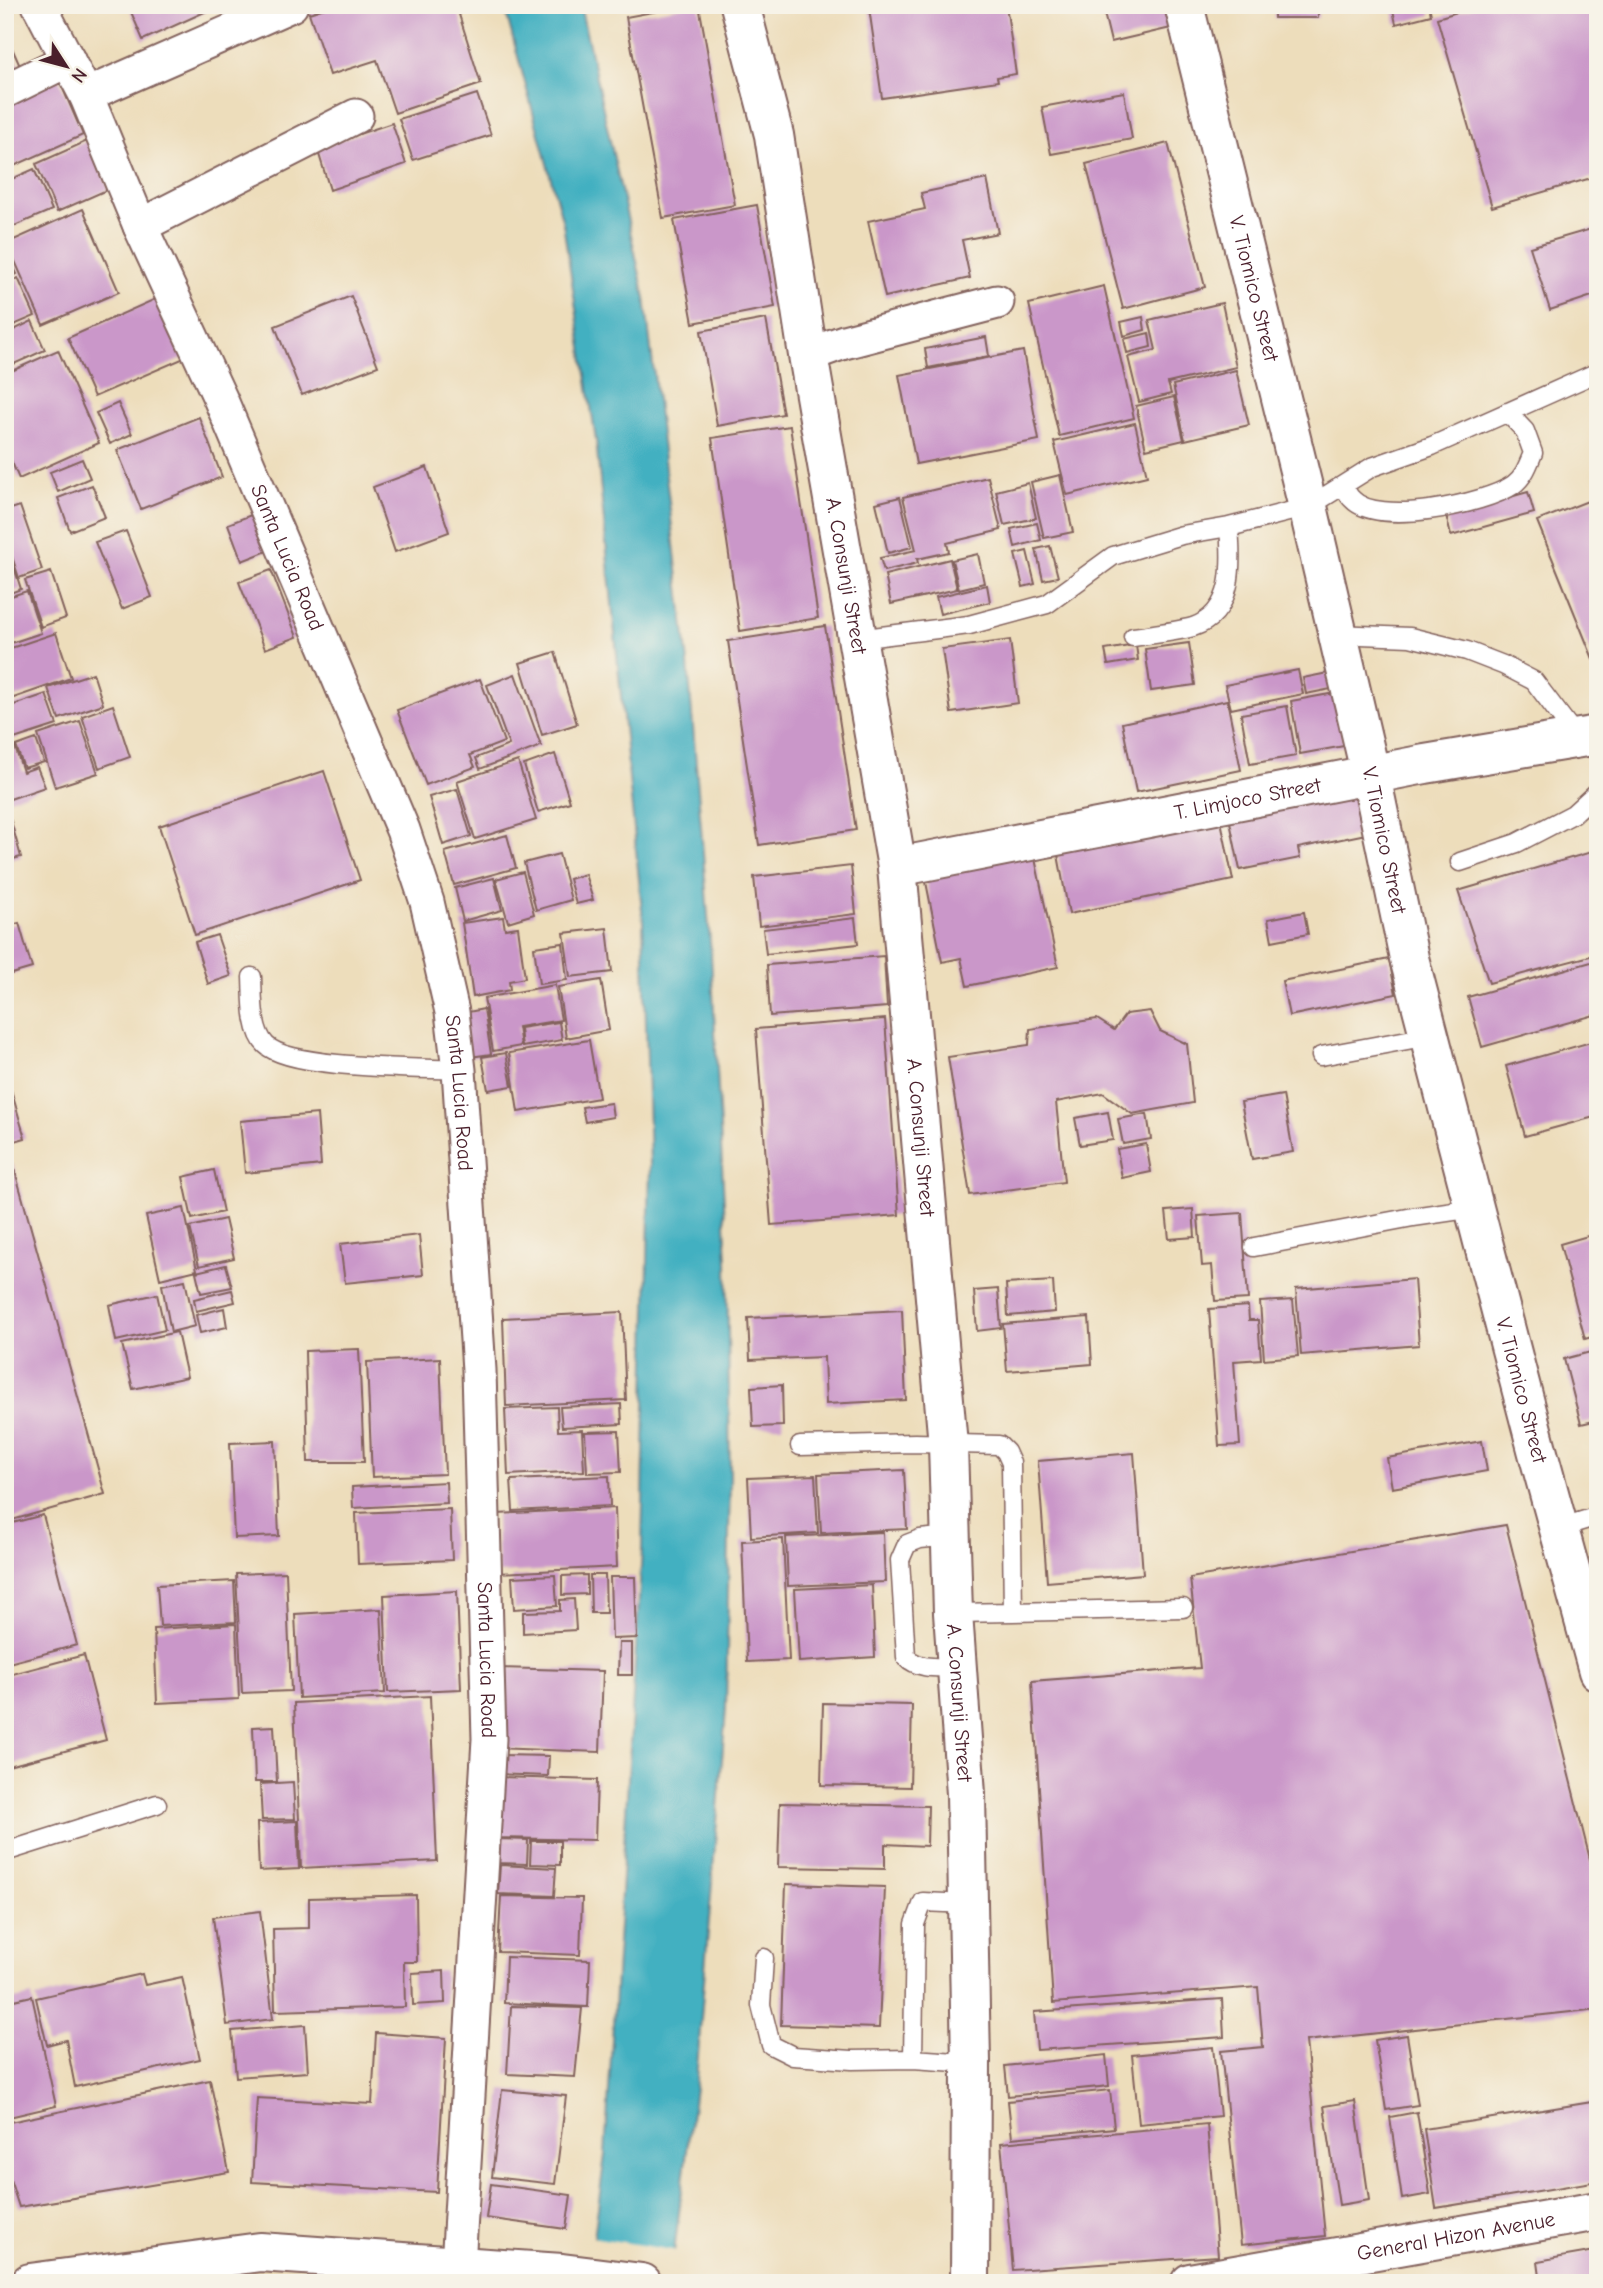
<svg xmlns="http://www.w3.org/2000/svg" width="1603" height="2288" viewBox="0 0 1603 2288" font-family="'Comic Neue',sans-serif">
<rect width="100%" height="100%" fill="#f7f3e8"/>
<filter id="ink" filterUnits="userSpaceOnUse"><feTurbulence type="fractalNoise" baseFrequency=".0143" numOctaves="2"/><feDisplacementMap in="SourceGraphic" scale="14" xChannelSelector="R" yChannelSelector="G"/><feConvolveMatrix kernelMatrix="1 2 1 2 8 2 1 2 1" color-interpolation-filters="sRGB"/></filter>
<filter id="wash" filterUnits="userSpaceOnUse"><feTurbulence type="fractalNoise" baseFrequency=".00686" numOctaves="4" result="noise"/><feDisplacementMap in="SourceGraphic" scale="28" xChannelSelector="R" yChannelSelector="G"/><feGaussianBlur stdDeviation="1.57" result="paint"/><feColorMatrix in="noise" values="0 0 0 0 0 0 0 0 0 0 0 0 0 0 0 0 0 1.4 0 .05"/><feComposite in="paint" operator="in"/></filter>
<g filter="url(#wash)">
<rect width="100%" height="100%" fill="#edddbb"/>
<path fill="#43b0c1" stroke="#466876" stroke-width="2" d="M504,5h76l65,293 43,365 23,291 16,307 3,216 -4,233 -30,370 -26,203h-82l17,-128 37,-605 8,-387 -7,-242 -47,-481 -33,-217z"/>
<path fill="#edddbb" d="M591,2237l87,14 -5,32h-88z"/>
<g id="blocks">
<path fill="#ca97c9" d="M128,5h92l-77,35z
M334,5h122l25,79 -86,29 -18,-53 -47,15 -21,-62z
M690,5h9l36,200 -72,13 -37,-201z
M889,5h117l10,69 -19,3 1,4 -116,17 -13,-90z
M1102,5h64l5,23 -60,14z
M1274,5h44v13h-44z
M1392,5h37l2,10 -35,9z
M1481,5h117v171l-106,31 -55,-189z
M5,32l18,41 -18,8z
M57,75l26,60 -78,35v-72z
M1124,92l8,47 -81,15 -9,-47z
M477,94l14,41 -78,25 -14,-41z
M392,123l14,41 -76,26 -13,-42z
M87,141l22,48 -52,23 -21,-48z
M1168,143l37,144 -82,22 -37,-145z
M34,169l18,41 -47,20v-48z
M987,179l11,54 -36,7 8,38 -85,19 -17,-76 57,-12 -4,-16z
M757,205l18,102 -82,16 -19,-103z
M83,209l36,83 -76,33 -36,-82z
M1598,227v67l-48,16 -20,-63z
M5,249l12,25 -12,5z
M18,278l17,38 -21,9 -9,-21v-20z
M1104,286l30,132 -75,18 -30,-132z
M162,296l27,60 -95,41 -26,-59z
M351,296l27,70 -76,29 -27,-69z
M1222,303l14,64 -68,16 3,11 -32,8 -11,-45 28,-7 -7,-30z
M5,310l9,20 18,-9 13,29 -40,18z
M1143,317l2,13 -21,6 -3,-14z
M766,319l17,95 -66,12 -16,-95z
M1149,333l2,14 -24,6 -3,-14z
M986,337l3,19 -61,12 -3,-19z
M58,350l41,93 -80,36 -14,-33v-72z
M1023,351l16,89 -123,24 -17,-89z
M1236,370l13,55 -64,15 -12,-55z
M1174,397l10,43 -38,9 -10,-43z
M118,403l14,31 -22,10 -14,-31z
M199,417l23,60 -81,32 -24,-59z
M1135,423l12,53 -80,19 -13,-53z
M790,426l28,192 -78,13 -28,-193z
M82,459l8,19 -32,14 -8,-20z
M427,467l22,65 -54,20 -22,-65z
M1060,475l13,57 -29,6 -13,-56z
M988,477l13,53 -54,13 2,9 -32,7 1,4 -34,8 -4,-13 36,-8 -13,-53z
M1028,483l8,35 -32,7 -8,-34z
M92,485l13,32 -35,14 -12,-33z
M1528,492l6,21 -83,23 -5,-21z
M900,497l12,50 -24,6 -12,-50z
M1598,497v174l-61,-150z
M20,506l22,64 -23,8 -14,-43v-24z
M256,513l14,37 -28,11 -14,-37z
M1037,523l4,17 -26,7 -4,-18z
M126,531l26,66 -30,12 -27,-67z
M1050,546l8,31 -15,3 -7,-31z
M1027,551l8,33 -12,3 -8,-33z
M978,554l6,29 -25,6 -7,-29z
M11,558l10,31 -16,6v-35z
M950,559l7,30 -66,15 -6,-29z
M271,570l26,67 -32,12 -26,-67z
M51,572l15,46 -25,9 -16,-47z
M987,585l3,17 -50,12 -4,-17z
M27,591l14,42 -36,12v-47z
M825,626l31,204 -97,15 -31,-204z
M56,633l15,45 -66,23v-51z
M1010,640l8,63 -67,10 -9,-64z
M1189,643l6,42 -44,6 -6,-42z
M1136,645l2,15 -30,5 -3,-15z
M555,652l22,72 -35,11 -22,-72z
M1298,670l5,24 -72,15 -6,-24z
M93,673l10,31 -44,15 -11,-31z
M1328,673l3,16 -25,5 -3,-16z
M515,674l26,72 -61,23 -4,-11 33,-13 -22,-60z
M480,679l24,63 -34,13 5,12 -49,18 -29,-75z
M1335,693l9,53 -44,8 -9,-53z
M46,694l11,31 -49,16 -3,-8v-25z
M1227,700l14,70 -105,22 -14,-69z
M113,705l17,52 -31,11 -17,-52z
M1287,706l9,50 -46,8 -9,-50z
M80,721l18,52 -43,14 -17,-52z
M36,739l8,23 -20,6 -8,-22z
M15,747l8,25 14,-5 8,20 -38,13 -2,-49z
M555,754l15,48 -32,10 -14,-47z
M518,761l18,59 -61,19 -18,-58z
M324,771l36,109 -165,55 -36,-109z
M1356,786l10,48 -68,14 2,10 -60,12 -12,-58z
M457,789l14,47 -28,9 -14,-48z
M1219,811l14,69 -164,34 -13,-70z
M11,821l10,36 -16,4v-39z
M507,835l9,33 -62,17 -9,-33z
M1033,849l25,118 -91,19 -6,-28 -19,4 -18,-90z
M1598,850v104l-109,29 -31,-92z
M559,854l12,46 -35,10 -12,-47z
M851,866l5,48 -97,12 -5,-49z
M523,872l11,42 -26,8 -12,-43z
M585,874l8,26 -17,4 -7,-25z
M494,878l8,32 -39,11 -8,-33z
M1304,912l4,22 -36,7 -4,-22z
M503,917l2,12 13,-2 7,51 -16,3 1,9 -37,7 -11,-74z
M855,918l3,26 -92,10 -3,-25z
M19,923l13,45 -27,8v-49z
M607,928l5,44 -42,5 -6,-44z
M217,935l14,41 -23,8 -13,-42z
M563,943l4,37 -28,4 -5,-37z
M884,956l3,51 -117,9 -3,-51z
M1389,959l7,35 -107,22 -7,-35z
M1598,960v54l-116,33 -14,-50z
M601,980l8,50 -43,8 -8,-51z
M555,985l6,35 -43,7 3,19 -28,5 -9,-53z
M484,1009l7,45 -21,3 -7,-44z
M1150,1011l10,20 27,13 6,59 -61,11 -29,-21 -47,9 8,80 -94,13 -22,-138 81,-12 1,-16 67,-10 17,11 12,-16z
M885,1019l14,196 -128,10 -15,-196z
M559,1022l3,18 -40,7 -2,-19z
M589,1040l10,58 -81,14 -9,-59z
M1598,1040v76l-73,20 -19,-70z
M506,1053l6,33 -24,4 -6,-33z
M5,1069l20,69 -20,6z
M1283,1095l10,57 -41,7 -11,-57z
M611,1103l2,14 -28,5 -3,-15z
M1108,1112l5,28 -33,5 -5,-27z
M317,1114l4,51 -76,8 -5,-52z
M1147,1114l4,25 -28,5 -5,-25z
M1146,1144l5,28 -29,6 -5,-29z
M13,1164l92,330 -100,28v-356z
M214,1170l9,42 -31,7 -9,-42z
M184,1208l13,62 -37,9 -14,-63z
M1193,1209l2,28 -26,2 -3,-28z
M1242,1213l6,86 -33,2 -3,-36 -10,1 -4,-50z
M225,1219l9,39 -35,8 -9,-39z
M1598,1233v102l-13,4 -25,-95z
M419,1235l4,40 -78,8 -5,-39z
M226,1265l6,22 -31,6 -5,-21z
M1414,1279l5,66 -118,10 -5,-66z
M185,1280l10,46 -24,6 -9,-47z
M1053,1281l2,31 -47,4 -2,-32z
M998,1289l3,39 -24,3 -3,-40z
M232,1290l3,12 -39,9 -2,-12z
M157,1294l8,36 -49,11 -7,-36z
M1293,1300l5,56 -34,3 -4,-57z
M1248,1306l1,14h9l3,39 -27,2 6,84 -21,1 -10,-137z
M224,1308l3,19 -27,6 -4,-18z
M902,1310l4,90 -80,4 -2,-47 -74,3 -2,-42z
M622,1312l4,88 -120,6 -3,-88z
M1089,1317l3,47 -85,7 -4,-47z
M177,1332l10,45 -54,12 -11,-45z
M359,1349l5,113h-56l-3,-111z
M1598,1350v70l-17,4 -17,-65z
M440,1358l5,116 -73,3 -5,-115z
M782,1385l1,41 -30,1 -2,-40z
M621,1404l1,20 -60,3 -2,-20z
M557,1407l1,24 24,-1 2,41 -76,4 -3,-66z
M619,1431l2,41 -34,1 -2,-41z
M275,1441l4,95 -45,2 -4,-95z
M1482,1441l5,30 -95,17 -5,-30z
M1134,1453l9,121 -96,8 -9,-121z
M904,1470l3,59 -86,4 -3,-59z
M815,1475l3,58 -67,4 -3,-59z
M609,1476l1,30 -97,5 -2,-31z
M446,1482l1,21 -94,5 -1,-21z
M615,1508l2,59 -119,6 -2,-59z
M450,1509l2,51 -94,4 -2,-51z
M43,1515l34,130 -72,19v-139z
M1506,1525l92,366v118l-292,32 19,195 -84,9 -20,-194 42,-4 -5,-60 -205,16 -21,-322 168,-13 -10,-90z
M883,1532l2,50 -97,4 -2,-49z
M783,1539l6,121 -42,2 -5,-121z
M286,1572l5,119 -49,2 -6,-119z
M555,1575l2,31 -43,3 -2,-32z
M587,1575v19l-25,1v-19z
M590,1575h15l1,38h-15z
M610,1577h25l2,61 -25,1z
M234,1581l2,41 -76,4 -3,-41z
M872,1585l3,72 -76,5 -4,-73z
M457,1591l4,98 -73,3 -4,-97z
M574,1599l2,31 -53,3v-21l37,-1v-11z
M381,1609l4,84 -86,5 -4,-84z
M236,1624l3,75 -82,4 -3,-74z
M619,1643h13v32h-14z
M84,1655l22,85 -101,27v-91z
M496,1668l107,3 -3,81 -107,-4z
M430,1696l7,165 -136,7 -7,-165z
M823,1703l89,2 -2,82 -89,-2z
M274,1726l3,56h-22l-2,-55z
M497,1755l52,1 -1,20 -52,-2z
M497,1777l100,3 -2,60 -100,-2z
M293,1782l2,37 -33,1 -2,-36z
M780,1803l148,3 -1,40 -42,-2v25l-107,-2z
M297,1821l2,48 -40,2 -2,-48z
M500,1839l28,1 -1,24 -28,-1z
M531,1841h29v24l-30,-1z
M500,1865l56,3 -2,28 -56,-2z
M786,1884l99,3 -6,141 -98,-3z
M416,1895l1,67h-13l1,45 -130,4 -2,-82 36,-1v-30z
M501,1896l81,2 -2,57 -82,-3z
M260,1911l13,108 -46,6 -14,-108z
M506,1957l84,3 -2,47 -84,-4z
M444,1971l1,32 -32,2 -1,-32z
M142,1974l3,11 37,-8 18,82 -125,28 -9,-47 -19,5 -11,-47z
M32,1996l24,110 -51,12v-116z
M1222,1999l2,38 -187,13 -3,-38z
M511,2006l71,2 -7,69 -68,-3z
M305,2025l3,47 -72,5 -4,-46z
M376,2033l70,5 -9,154 -185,-10 5,-84 115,6z
M1407,2035l11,70 -32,5 -11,-70z
M1213,2047l7,69 -81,8 -7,-69z
M1106,2055l3,31 -101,10 -3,-30z
M210,2080l19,92 -210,35 -14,-43v-41z
M502,2090l64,6 -11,88 -63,-7z
M1110,2090l4,38 -102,10 -4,-37z
M1355,2101l14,99 -30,5 -15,-99z
M1598,2101v80l-162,27 -12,-79z
M1417,2112l13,82 -28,5 -12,-82z
M1207,2124l11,132 -205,14 -12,-127z
M491,2184l80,11 -5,34 -80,-11z
M1595,2251l3,1v31h-57l-3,-22z"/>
</g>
</g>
<g filter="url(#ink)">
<use href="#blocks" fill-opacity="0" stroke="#83625d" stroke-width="2"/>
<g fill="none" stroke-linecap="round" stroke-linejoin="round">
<defs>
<path id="lane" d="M1344,485c2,4 4,11 8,14 25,28 133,5 161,-14 11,-8 15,-20 20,-32l-8,-22 -18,-19
M1229,527l79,-20 64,-40 60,-21 166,-74
M1336,634l74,3 57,14 36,14 31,16 44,58
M857,639l112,-14 78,-21 66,-48 69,-21 47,-8c3,36 6,86 -36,100 -19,5 -40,7 -60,10
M1460,862l57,-19 56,-29 25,-23
M252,977c1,19 -1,53 14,68 24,24 156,23 193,25
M1321,1056l108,-20
M1254,1247l159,-30 61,-9
M800,1446l115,-3 84,2 7,7 5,11 2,149 -60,1
M1559,1528l39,-12
M951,1536l-31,3 -13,5 -7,16 6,97c13,13 33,10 51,10
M1013,1612l170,-4
M5,1852l152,-48
M764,1958l-3,47 10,40 22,11 59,4 61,-1 58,4
M913,2059l2,-135 8,-22 45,2"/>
<g id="street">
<path id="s1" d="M39,5l47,90 54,131 80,172 183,432 24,72 25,110 7,58 20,300 10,369 -32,544"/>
<path d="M5,91l63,-31"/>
<path d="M86,95l205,-90"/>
<path d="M140,226l216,-110"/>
<path d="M808,355l36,-13 153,-40"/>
</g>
<g id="secondary">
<path id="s2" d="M740,5l34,130 34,220 89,512 51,578 5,168 13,181 5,269 -1,220"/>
<path id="s3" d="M1184,5l124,502 63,269 38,182 129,495 60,218"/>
<path id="s4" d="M897,867l528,-103 173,-29"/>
<path d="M30,2283l230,-31 302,21 80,10"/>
<path id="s5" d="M1190,2283l408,-72"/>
</g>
</defs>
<use href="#lane" stroke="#83625d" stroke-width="21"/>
<use href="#street" stroke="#83625d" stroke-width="37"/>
<use href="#secondary" stroke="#83625d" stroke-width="42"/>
<use href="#lane" stroke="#fff" stroke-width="18"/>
<use href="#street" stroke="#fff" stroke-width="33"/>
<use href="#secondary" stroke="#fff" stroke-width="38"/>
</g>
</g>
<g text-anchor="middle" stroke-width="7" stroke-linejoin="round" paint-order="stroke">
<g font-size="21" fill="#4a1f2b" stroke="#f7f3e8">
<text dy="7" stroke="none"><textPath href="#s3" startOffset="292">V. Tiomico Street</textPath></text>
<text dy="7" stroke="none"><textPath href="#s1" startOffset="606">Santa Lucia Road</textPath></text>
<text dy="7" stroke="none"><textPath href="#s2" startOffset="581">A. Consunji Street</textPath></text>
<text dy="7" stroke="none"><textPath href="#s4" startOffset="357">T. Limjoco Street</textPath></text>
<text dy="7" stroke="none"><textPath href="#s3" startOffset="859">V. Tiomico Street</textPath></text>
<text dy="7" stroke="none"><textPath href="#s1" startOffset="1172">Santa Lucia Road</textPath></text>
<text dy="7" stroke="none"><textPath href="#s2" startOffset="1148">A. Consunji Street</textPath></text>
<text dy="7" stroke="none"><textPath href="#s3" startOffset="1426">V. Tiomico Street</textPath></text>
<text dy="7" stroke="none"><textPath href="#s1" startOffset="1740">Santa Lucia Road</textPath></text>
<text dy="7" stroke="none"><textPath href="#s2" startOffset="1715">A. Consunji Street</textPath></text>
<text dy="7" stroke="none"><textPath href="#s5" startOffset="270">General Hizon Avenue</textPath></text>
</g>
</g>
<rect width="1603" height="2288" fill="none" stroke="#f7f3e8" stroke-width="28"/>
<g transform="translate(66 66) rotate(126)" stroke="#f7f3e8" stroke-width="5" paint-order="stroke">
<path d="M0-5L12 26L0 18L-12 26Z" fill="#4a1f2b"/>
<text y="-10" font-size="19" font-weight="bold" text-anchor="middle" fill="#4a1f2b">N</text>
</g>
</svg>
